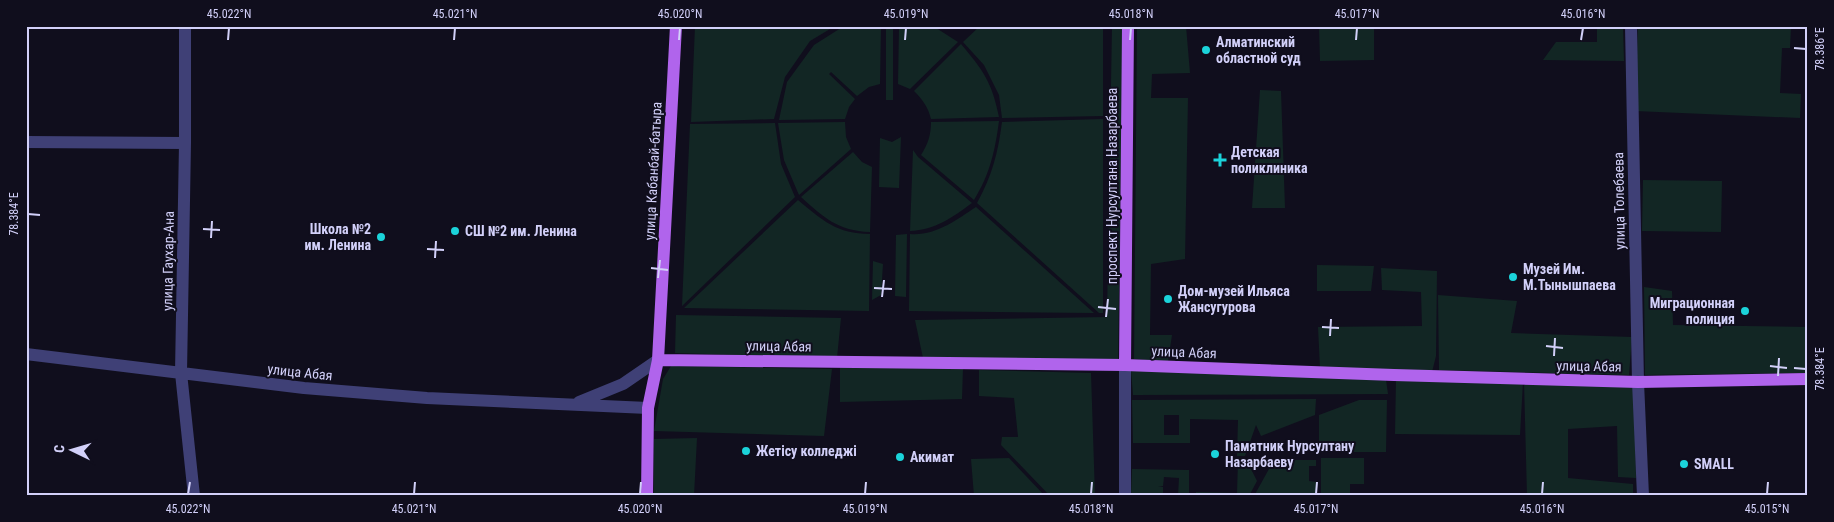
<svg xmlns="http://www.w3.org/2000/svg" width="1834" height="522" viewBox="0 0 1834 522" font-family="'Roboto Condensed',sans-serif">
<rect width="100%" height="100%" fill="#100e1d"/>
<path fill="#122624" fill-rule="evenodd" d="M695,26h140l-25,15 -25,36 -11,42 -83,3z
M844,26h37l-1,58 -11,3 -12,9 -26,-24 -2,2 26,25 -6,8 -4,12 -66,1 8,-38 27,-37z
M886,26h7v74h-7z
M899,26h34l25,16 -48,47 -12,-5z
M980,26h123v90l-101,2 -3,-23 -15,-30 -21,-23z
M1112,26h11l-5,334 -195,-2 -8,-38 192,-3z
M1137,26h49l4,47 -38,1 -1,24h37l-3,161 -34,5 -1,71h22l-4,27 -34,-3z
M1319,26h55v34l-54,1z
M1597,26h26l1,35 -81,-1 13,-18h41z
M1638,26h153l-1,22h-8l-2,45 21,1 -1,24 -165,-7z
M961,44c22,26 31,38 38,73l-68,2c-3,-12 -8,-19 -17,-28z
M1260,90l21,1 4,117h-33z
M1103,119v194h-4l-122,-110c15,-27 21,-50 25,-81z
M999,121c-4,30 -9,53 -25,79l-53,-45c7,-11 10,-20 10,-33z
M845,122l1,15 5,12 -52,46 -15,-35 -6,-37z
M775,123l6,41 14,33 -113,109 8,-182z
M901,137l-2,51 -20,-1 1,-49 12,4z
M913,150l5,7 54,46c-19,14 -37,27 -62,28z
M853,152l9,10 10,5 -2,65c-32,-1 -47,-15 -69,-35z
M1643,180l79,1 -1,51 -79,-1z
M798,200c24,20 39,34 72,34l-1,77 -185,-3z
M976,207l118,106 -185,-2 1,-77c26,2 46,-14 66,-27z
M907,234l-1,63 -11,-1 1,-61z
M873,261l10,3 -2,31 -9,5z
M1317,265l57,1 -3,25h-54z
M1381,268l56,3 -1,85 -4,16 -112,-4 -2,-41 104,-1 -1,-34 -39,-2z
M1644,287l28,4 1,34 135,2v46l-163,2z
M1438,295l79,6 -6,32 121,4 -3,38 -190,-5z
M676,315l165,3 -4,40 -162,-5z
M671,366l161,3 -8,67 -170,-5 9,-52z
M840,366l123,2 -1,31 -122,3z
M979,370l112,3 4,123h-45l-49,-51 1,-8h16l-4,-39 -35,-2z
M1131,370l255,10 2,14 -255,1z
M1396,379l127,3 -3,53 -125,-1z
M1524,382l110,3 2,93 -18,-1 -1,-51 -49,3v49l65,6v10l-106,2z
M1316,399l-1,16 -54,21 -5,-11 -11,31h-8l1,-36 -48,-1v24h-57l-1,-43zM1164,415h15v20h-15z
M1359,400h28l-1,52h-67v-37z
M697,438l-3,58h-40v-57z
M1009,458l36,38h-71l-3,-37z
M1321,458h43v26h-14v12h-29z
M1274,460h42v6h-7v15l8,1v14h-63z
M1238,461h9l10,20 -8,15h-53v-4l41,1z
M1132,469l57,1v26h-11l1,-18 -15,-1 -1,9 -5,1h5v9h-32z"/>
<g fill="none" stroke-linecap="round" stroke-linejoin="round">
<path stroke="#3f4076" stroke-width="12" d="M185,26v117l-4,230 13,123
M1631,26l7,356 5,114
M26,142l159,1
M26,354l278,34 123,10 221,10
M579,402l44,-18 35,-24
M1125,496v-131"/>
<path stroke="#b064ec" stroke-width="12" d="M658,360l467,5 269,10 244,7 170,-3
M1125,365l3,-339
M647,496l1,-88 10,-48 18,-334"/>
</g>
<path fill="none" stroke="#d2d0f9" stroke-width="2" d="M228,40l1,-12M454,40l1,-12M679,40l1,-12M905,40l1,-12M1130,40l1,-12M1356,40l1,-12M1581,40l2,-12M1794,48l12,1M28,214l12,1M203,229l17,1M211,238l1,-17M427,249l17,1M435,258l1,-17M651,268l17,2M658,278l2,-18M874,288l18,1M882,297l2,-17M1098,307l18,2M1106,317l2,-18M1322,327l17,1M1330,336l1,-17M1546,346l17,2M1554,356l1,-18M1770,366l17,2M1794,368l12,1M1778,376l1,-18M188,494l2,-12M414,494l1,-12M640,494l1,-12M865,494l1,-12M1091,494l1,-12M1316,494l1,-12M1542,494l1,-12M1767,494l1,-12"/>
<g fill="#1bd3da" stroke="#100e1d" stroke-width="2">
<circle cx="1206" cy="50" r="5"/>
<path d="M1217.5 152.5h5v5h5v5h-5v5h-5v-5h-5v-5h5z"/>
<circle cx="455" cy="231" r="5"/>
<circle cx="381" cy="237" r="5"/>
<circle cx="1513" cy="277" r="5"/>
<circle cx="1168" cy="299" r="5"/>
<circle cx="1745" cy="311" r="5"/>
<circle cx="746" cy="451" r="5"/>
<circle cx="1215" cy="454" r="5"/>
<circle cx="900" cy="457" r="5"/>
<circle cx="1684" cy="464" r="5"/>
</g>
<g text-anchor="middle" stroke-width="4" stroke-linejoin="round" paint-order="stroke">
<g font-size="14" font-weight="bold" fill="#d2d0f9" stroke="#100e1d" text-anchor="start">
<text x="1216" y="47">Алматинский<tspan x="1216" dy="16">областной суд</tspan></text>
<text x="1231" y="157">Детская<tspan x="1231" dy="16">поликлиника</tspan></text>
<text x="371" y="234" text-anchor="end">Школа №2<tspan x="371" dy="16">им. Ленина</tspan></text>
<text x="465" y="236">СШ №2 им. Ленина</text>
<text x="1523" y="274">Музей Им.<tspan x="1523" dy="16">М.Тынышпаева</tspan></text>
<text x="1178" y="296">Дом-музей Ильяса<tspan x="1178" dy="16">Жансугурова</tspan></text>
<text x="1735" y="308" text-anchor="end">Миграционная<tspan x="1735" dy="16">полиция</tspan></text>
<text x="1225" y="451">Памятник Нурсултану<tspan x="1225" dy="16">Назарбаеву</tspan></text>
<text x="756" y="456">Жетісу колледжі</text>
<text x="910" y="462">Акимат</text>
<text x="1694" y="469">SMALL</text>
</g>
<g font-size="14" fill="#d2d0f9" stroke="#100e1d">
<text transform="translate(653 171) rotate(-87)" y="5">улица Кабанбай-батыра</text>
<text transform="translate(1112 186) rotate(-90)" y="5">проспект Нурсултана Назарбаева</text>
<text transform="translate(1619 201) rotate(-91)" y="5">улица Толебаева</text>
<text transform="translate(168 261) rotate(-89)" y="5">улица Гаухар-Ана</text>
<text transform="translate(779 346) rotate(1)" y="5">улица Абая</text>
<text transform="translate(1184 352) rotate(2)" y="5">улица Абая</text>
<text transform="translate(1589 366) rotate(1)" y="5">улица Абая</text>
<text transform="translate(300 372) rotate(6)" y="5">улица Абая</text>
</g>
</g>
<rect width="1834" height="522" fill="none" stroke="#100e1d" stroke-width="55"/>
<g transform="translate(72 450) rotate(275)" stroke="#100e1d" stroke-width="4" paint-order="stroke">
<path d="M0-4L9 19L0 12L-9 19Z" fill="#d2d0f9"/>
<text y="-8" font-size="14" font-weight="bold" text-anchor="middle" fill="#d2d0f9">С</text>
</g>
<rect x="28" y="28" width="1778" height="466" fill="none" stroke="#d2d0f9" stroke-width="2"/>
<g font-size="12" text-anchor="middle" fill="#d2d0f9">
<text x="229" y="18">45.022°N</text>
<text x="455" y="18">45.021°N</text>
<text x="680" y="18">45.020°N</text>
<text x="906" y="18">45.019°N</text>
<text x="1131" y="18">45.018°N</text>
<text x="1357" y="18">45.017°N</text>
<text x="1583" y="18">45.016°N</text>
<text transform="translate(1820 49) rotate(-90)" y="4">78.386°E</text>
<text transform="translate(14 214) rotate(-90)" y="4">78.384°E</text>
<text transform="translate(1820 369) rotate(-90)" y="4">78.384°E</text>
<text x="188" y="513">45.022°N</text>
<text x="414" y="513">45.021°N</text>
<text x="640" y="513">45.020°N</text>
<text x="865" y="513">45.019°N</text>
<text x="1091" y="513">45.018°N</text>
<text x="1316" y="513">45.017°N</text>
<text x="1542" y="513">45.016°N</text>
<text x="1767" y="513">45.015°N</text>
</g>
</svg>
